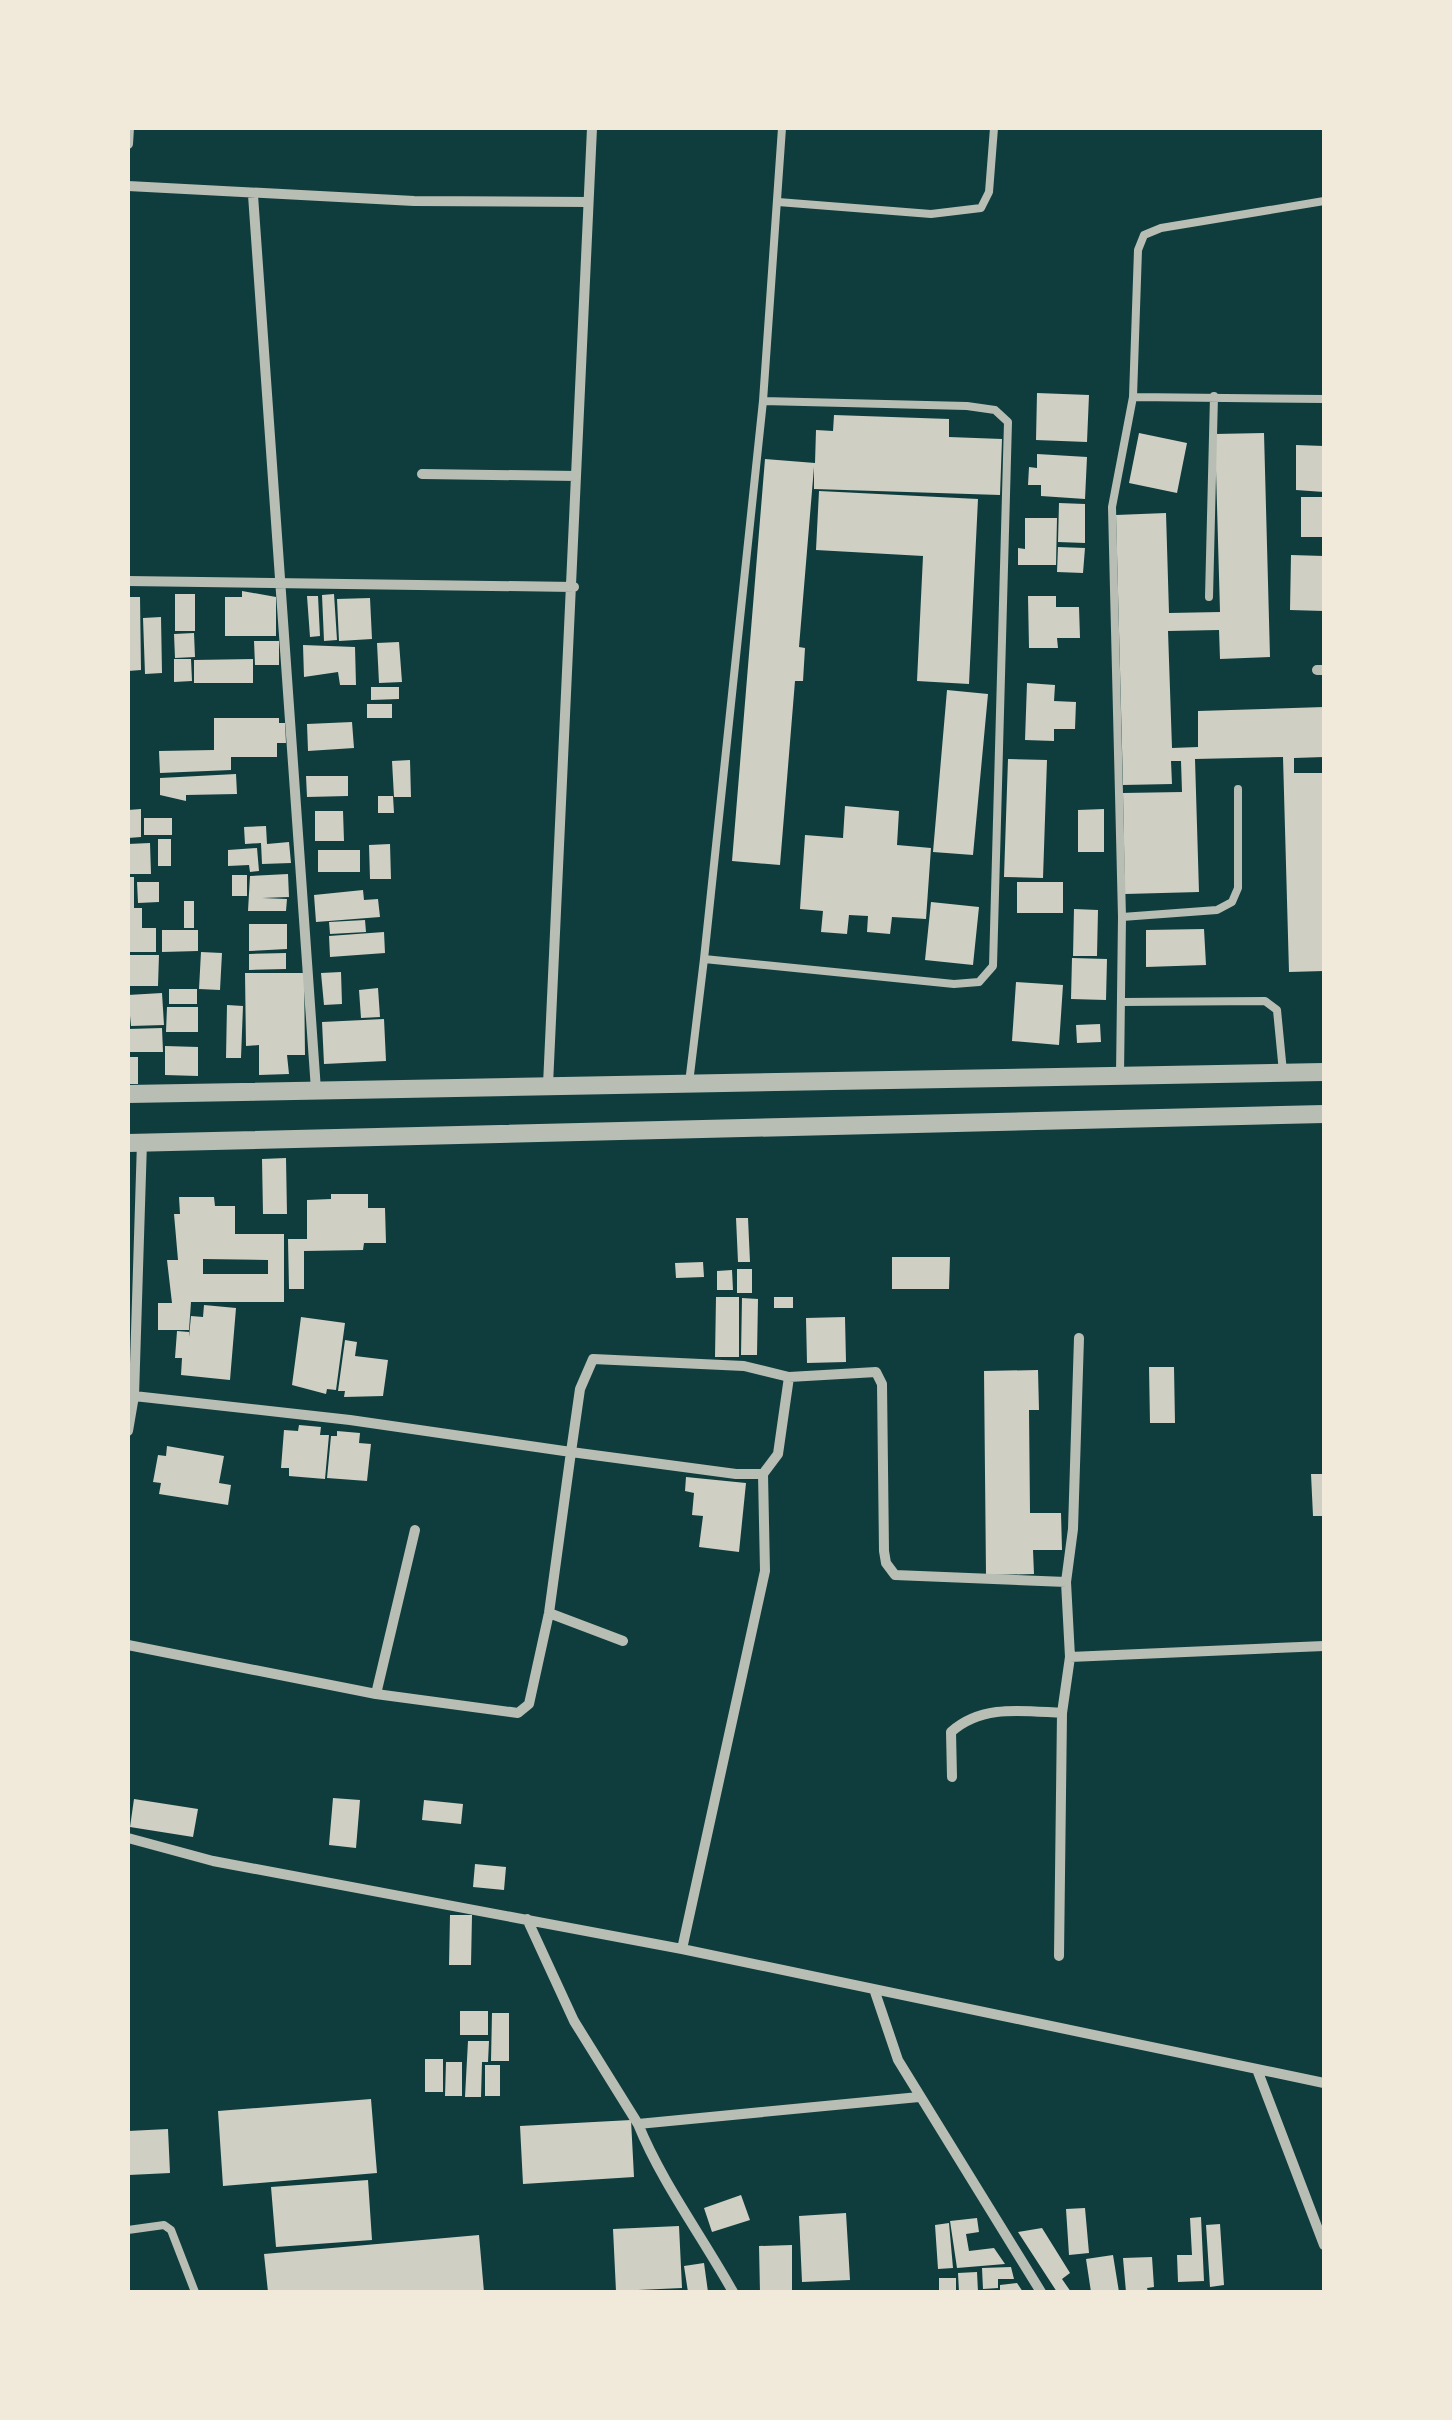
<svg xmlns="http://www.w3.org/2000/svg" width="1452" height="2420" viewBox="0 0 1452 2420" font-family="Raleway,sans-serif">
<rect width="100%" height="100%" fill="#0f3d3e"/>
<path fill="#cfcfc3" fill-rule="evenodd" d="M1037,393l52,2 -2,47 -51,-2z
M834,415l115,4v18l53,2 -2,56 -186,-6v-22l-15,180 6,1 -2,33h-8l-15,184 -48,-4 33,-402 50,4 1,-33 17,1z
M1139,433l48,10 -10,50 -48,-10z
M1264,433l6,224 -50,2 -1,-29 -51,1 4,117 26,-1v-36l126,-4v50l-30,1v15h30v198l-35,1 -6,-215 -88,2 4,133 -74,2 -2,-101 59,-1 -1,-31h-10l1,23 -49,1 -7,-270 50,-2 3,100 51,-1 -5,-178z
M1296,445l28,1v46l-28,-2z
M1037,454l50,3 -2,42 -44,-3v-11h-13l1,-18 8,1z
M819,491l159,8 -9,185 -52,-3 6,-125 -107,-6z
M1301,497h23v40h-23z
M1059,503l26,1v39l-27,-1z
M1025,518h32l-1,47h-38v-17l7,1z
M1058,547l27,1 -2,25 -26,-1z
M1291,555l33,1v55l-34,-1z
M242,591l34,6v39h-51v-39h17z
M175,594h20v37h-20z
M334,594l3,46 -13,1 -2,-46z
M307,596h11l2,40 -10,1z
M1028,596h28v11h23l1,31h-23l1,10h-29z
M128,597h12l1,73 -13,1z
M370,598l2,41 -33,2 -2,-42z
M161,617l1,56 -17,1 -2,-56z
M194,633l1,24 -20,1 -1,-24z
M254,641h25v24h-24z
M399,642l3,40 -23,1 -2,-40z
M303,645l52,2 1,38h-16l-2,-13 -34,5z
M174,659h17l1,22 -18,1z
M253,659v24h-59v-23z
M1027,683l28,2 -1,16 22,1 -1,27h-21v12l-29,-1z
M371,687h28v12l-28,1z
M947,690l41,4 -15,161 -40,-3z
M367,704h25v14h-25z
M214,718h65v5h6l1,20h-9v14h-46v13l-71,3 -1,-22 55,-1z
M352,722l2,26 -46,3 -1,-27z
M1008,759l39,1 -4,118 -39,-1z
M410,760l1,37h-17l-2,-36z
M236,774l1,20 -51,1v6l-26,-6v-17z
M306,776h42v20l-41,1z
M378,796h15l1,17h-16z
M845,806l54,5 -2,34 34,3 -5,71 -34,-2 -2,17 -23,-2 1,-16 -19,-1 -2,19 -26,-2 2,-21 -23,-2 5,-74 38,3z
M141,809v28l-13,1v-28z
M1104,809v43h-26v-42z
M315,811h28l1,30h-29z
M144,818h28v17h-28z
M266,826l1,18 22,-2 2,21 -29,1 -1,-21 -16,1 -1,-17z
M158,839h13v27h-13z
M150,843l1,31h-23v-30z
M390,844l1,35h-21l-1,-34z
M257,848l2,23 -9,1 -1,-7 -21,1v-16z
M318,850h42v22h-42z
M288,874l1,23 -27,1 25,1 -1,12h-38l2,-35z
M232,875h15v21h-15z
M128,877h6v31h8v20h14v24h-28z
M137,882h22v20l-21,1z
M1017,882h46v31h-46z
M363,890l1,10 14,-1 2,18 -64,5 -2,-27z
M184,901h10v27h-10z
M931,902l48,5 -6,58 -48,-5z
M1074,909l24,1 -1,46h-24z
M365,920l1,12 -36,2 -1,-12z
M249,924h38v25l-38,2z
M1204,929l2,36 -60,2v-37z
M162,930h36v21l-36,1z
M384,932l1,21 -55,4 -1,-21z
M201,952l21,1 -2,37 -21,-1z
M286,953v16l-37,1v-16z
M128,955h31l-1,31h-30z
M1072,958l35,1 -1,41 -35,-1z
M341,972l1,32 -18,1 -3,-32z
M245,973h59l1,82h-18l2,19 -30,1v-30l-13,1z
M1016,982l47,3 -4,60 -47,-4z
M378,988l2,29 -19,1 -2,-28z
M169,989h28v15h-28z
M162,993l2,32 -33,1 -3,-31z
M227,1005l16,1 -2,52h-15z
M167,1007h31v25h-32z
M384,1019l2,42 -62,3 -2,-42z
M1100,1024l1,18 -24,1 -1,-18z
M162,1028l1,24h-35v-23z
M165,1046l33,1v29l-33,-1z
M128,1057h10v27h-10z
M286,1158l1,56h-24l-1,-55z
M331,1194h37v14h17l1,35h-22l-1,7 -59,1v38h-15l-1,-50h19v-39l24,-1z
M179,1197h35l1,9h20v28h49v68h-93l-2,28h-31v-27h14l-5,-43h11l-4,-46h6zM203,1259l65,1v14h-65z
M736,1218h12l2,44h-12z
M892,1257h58l-1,32h-57z
M703,1262l1,15 -28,1 -1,-15z
M737,1269h15v24h-15z
M732,1270l1,20h-16v-19z
M716,1297h23v60h-24z
M774,1297h19v11h-19z
M742,1298l16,1 -1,56h-16z
M204,1305l32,3 -6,72 -49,-5 1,-17h-7l2,-27 12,1v5l2,-21 12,1z
M301,1317l44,6 -9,67 -9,-1 -1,5 -34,-9z
M845,1317l1,45 -39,1 -1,-45z
M345,1340l12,2 -2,14 33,4 -5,36 -39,1 1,-6h-7z
M1149,1367h25l1,56h-25z
M1038,1370l1,40h-10l1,103h31l1,37h-29l1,24 -48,1 -2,-204z
M299,1425l22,2 -1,8h9l-4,44 -36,-3v-8h-8l3,-38 14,1z
M337,1431l23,2 -1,10 12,1 -4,37 -40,-3 4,-42h6z
M167,1446l57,10 -5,27 12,2 -3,20 -69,-11 2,-11 -8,-1 5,-27 8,1z
M1311,1474h13v42h-11z
M686,1477l60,6 -7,69 -40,-5 4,-31 -11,-1 2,-22 -9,-2z
M333,1798l27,2 -4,48 -27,-3z
M134,1799l64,10 -5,28 -63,-10z
M424,1800l39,4 -2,20 -39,-4z
M475,1864l31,3 -2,23 -31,-3z
M450,1915h22l-1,50h-22z
M460,2011h28v24h-28z
M492,2013h17v48h-18z
M468,2041h21l-1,21h-6l-1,35h-16z
M425,2059h18v33h-18z
M446,2062h16v34h-17z
M485,2065h15v31h-15z
M371,2099l6,74 -154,13 -5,-75z
M631,2120l3,57 -111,7 -3,-58z
M168,2129l2,44 -41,2 -1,-44z
M368,2180l4,60 -96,7 -5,-60z
M741,2195l9,25 -38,12 -8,-24z
M1085,2208l4,45 -20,2 -3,-46z
M846,2213l4,67 -48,2 -3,-66z
M1201,2217l3,64 -26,1 -1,-27h15l-2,-37z
M977,2218l2,14 -13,2 3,17 25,-3 11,16 -48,4 -7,-47z
M949,2223l4,45 -15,1 -3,-44z
M1220,2224l4,61 -14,2 -4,-62z
M679,2226l3,62 -66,3 -3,-62z
M1042,2228l28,45 -8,6 9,13h-14l-39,-60z
M479,2235l5,57h-216l-4,-38z
M792,2245v47h-32l-1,-46z
M1113,2255l6,37h-28l-5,-33z
M1152,2257l2,30 -7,1 1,4h-22l-3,-34z
M704,2263l4,29h-20l-4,-26z
M1011,2267l3,12h-16v9l-15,1 -1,-21z
M977,2272l1,20h-19l-1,-19z
M939,2278h17v14h-17z
M1017,2283l6,9h-23v-7z"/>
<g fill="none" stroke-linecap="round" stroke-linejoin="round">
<path stroke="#b8beb3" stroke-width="8" d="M778,202l153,12 50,-6 8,-16 5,-64
M1133,397l191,2
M1209,597l5,-201
M1122,917l95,-7 15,-8 6,-14v-99
M704,959l59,-558 19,-273
M1122,1002l143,-1 12,9 6,62
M1120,1075l2,-158 -10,-410 21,-110 5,-147 6,-15 17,-7 163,-27
M689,1083l15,-124 250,25 25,-2 14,-16 15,-544 -13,-12 -28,-4 -204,-5
M128,2230l36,-5 7,5 24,62"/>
<path stroke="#b8beb3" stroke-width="10" d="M128,144l1,-16
M128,186l286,15 174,1
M253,195l63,895
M422,474l154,2
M128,581l446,6
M1317,670h7
M548,1085l44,-957
M789,1377l-45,-11 -151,-7 -13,30 -9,63 165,22h27l15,-20 11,-77 87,-5 6,12 2,167 2,12 9,12 171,7 4,75 -8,56 -3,243
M128,1431l6,-35 8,-254
M1066,1582l7,-53 6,-191
M549,1613l74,28
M128,1645l248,49 142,19 11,-9 20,-91 22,-161 -221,-32 -216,-24
M1070,1657l254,-11
M376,1694l39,-164
M952,1777l-1,-45c31,-28 72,-21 111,-19
M128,1838l85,23 469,88 642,134
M527,1919l47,102 64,103
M682,1949l83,-378 -2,-97
M875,1992l23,68 143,232
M1258,2072l66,173
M733,2292c-31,-56 -71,-109 -95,-168l281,-27"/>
<path stroke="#b8beb3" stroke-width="18" d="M128,1094l1196,-22
M128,1143l1196,-29"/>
</g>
<rect width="1452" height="2420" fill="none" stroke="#f1e9da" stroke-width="260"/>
</svg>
